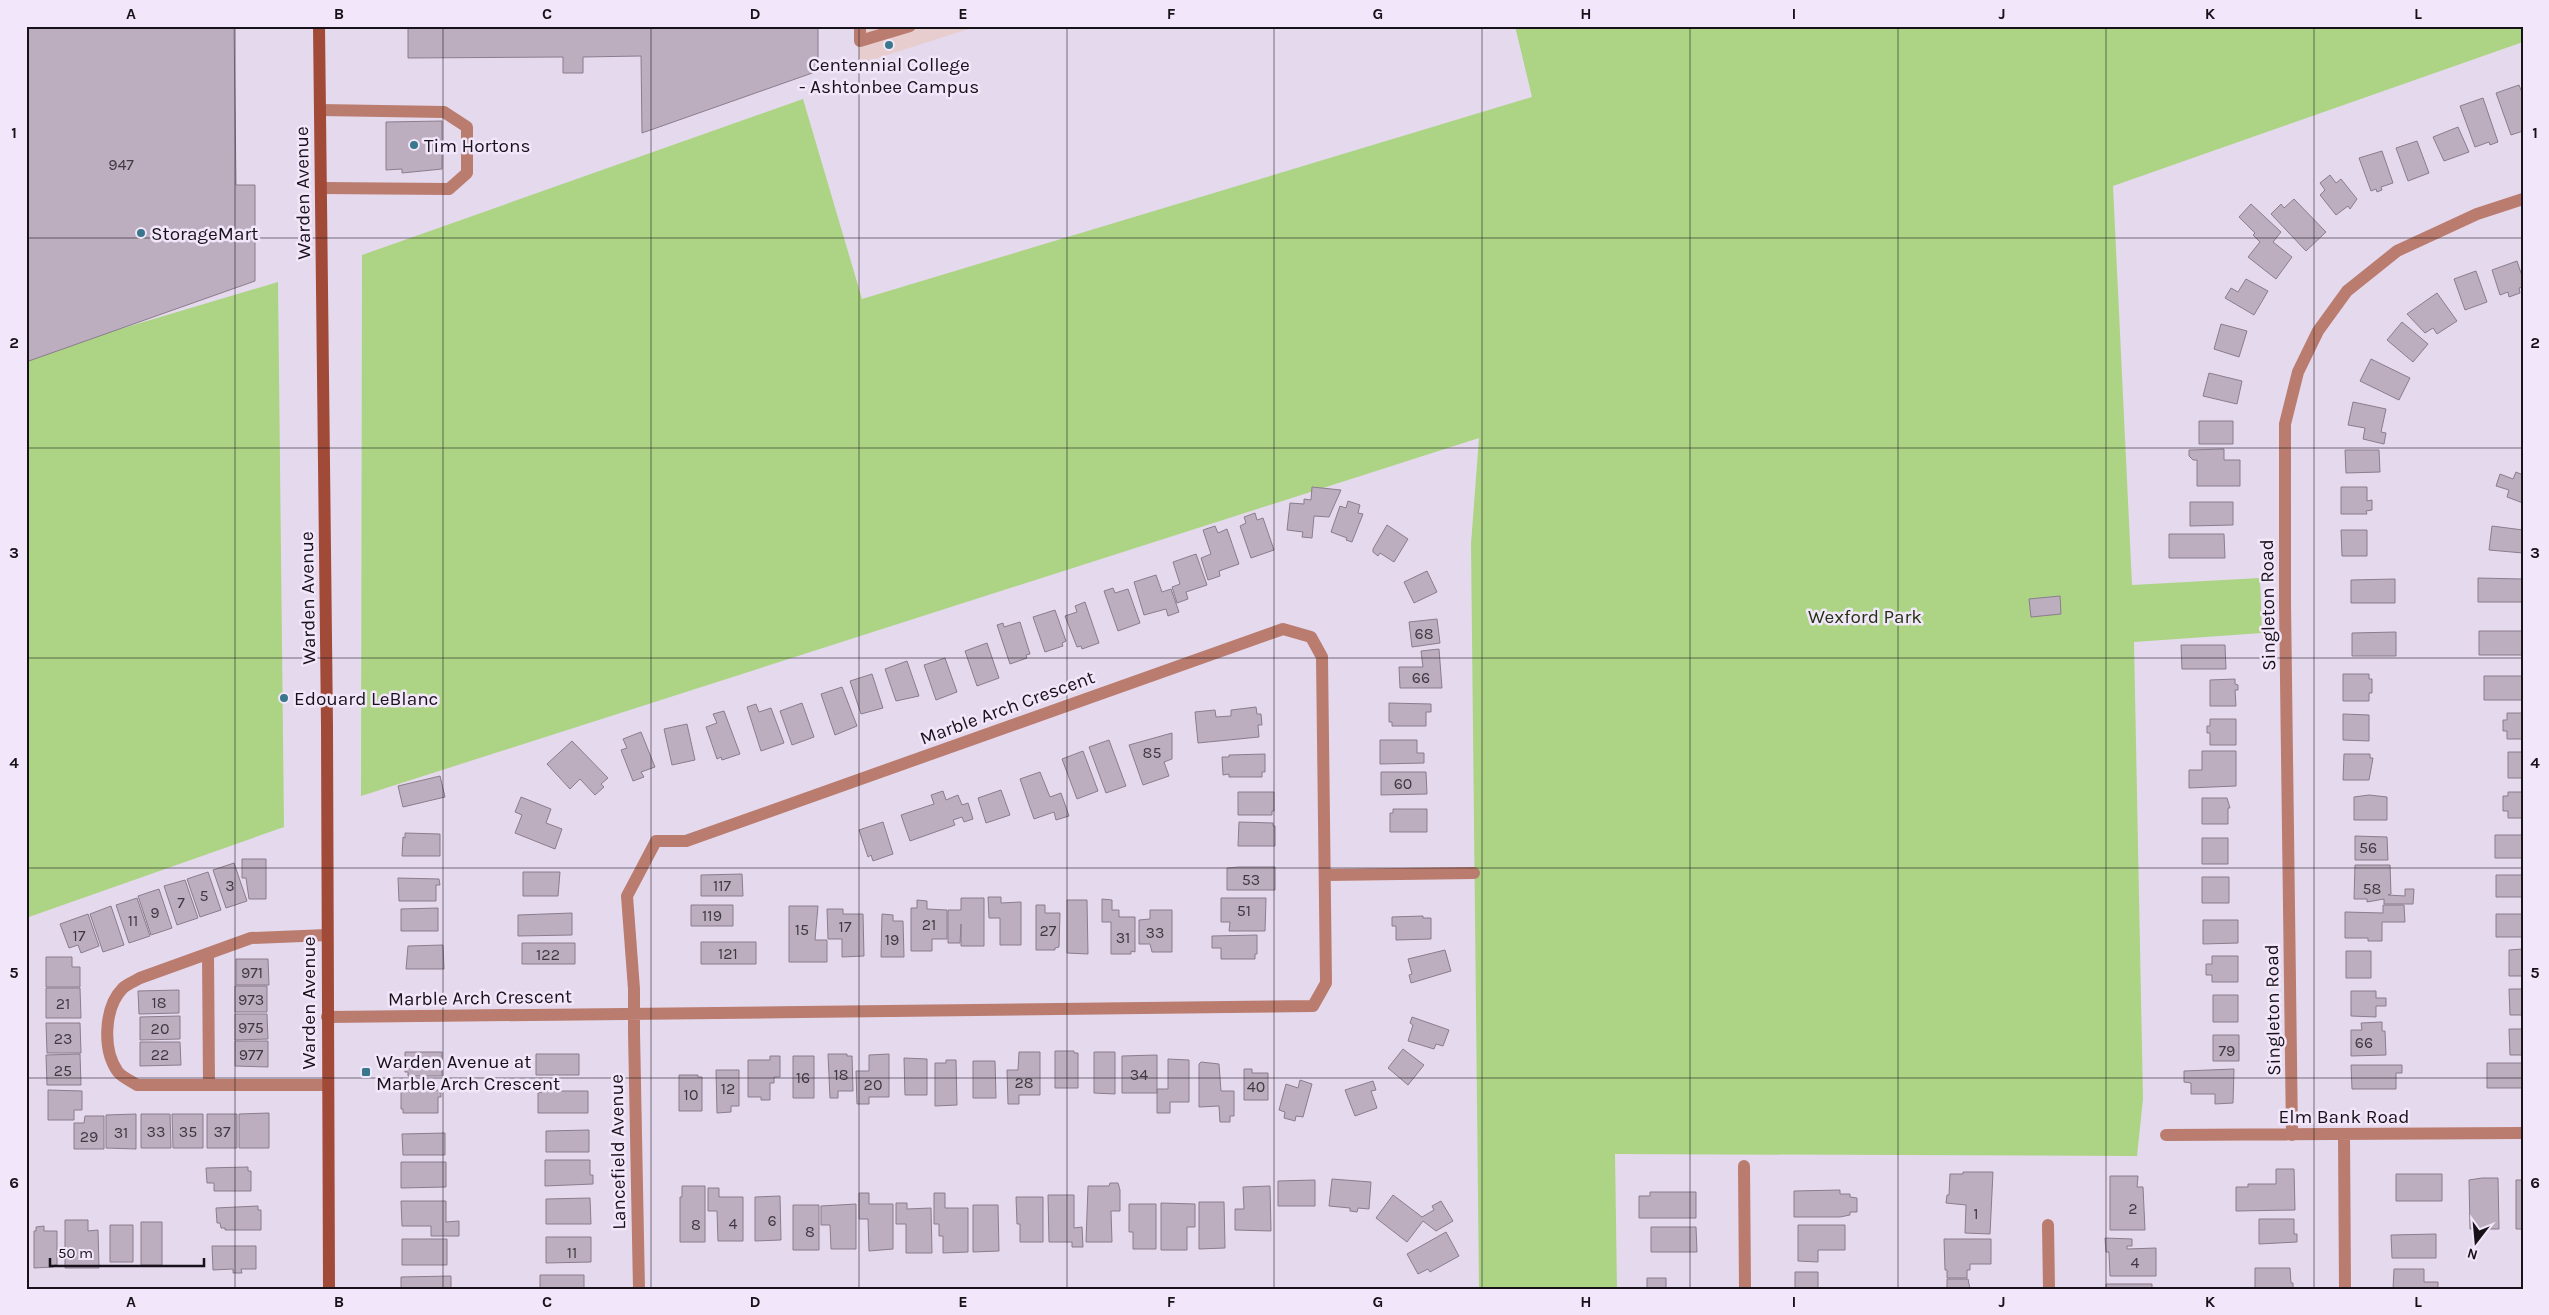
<svg xmlns="http://www.w3.org/2000/svg" width="2549" height="1315" viewBox="0 0 2549 1315" font-family="Karla,sans-serif">
<rect width="100%" height="100%" fill="#e5d9ed"/>
<path fill="#e8cdce" d="M859,26h119l-119,38z"/>
<path fill="#acd484" d="M1515,26h1008v16l-410,144 19,399 128,-7 2,55 -128,9 9,457 -6,57 -522,-2 2,135h-138l-8,-745 8,-106 -1118,358 1,-541 441,-156 59,200 670,-202z
M278,282l6,545 -258,91v-561z"/>
<path fill="#bcadbf" stroke="#8b7d8d" d="M26,26h208l2,159h19v96l-229,81z
M408,26h410v45l-176,62 -1,-77 -58,1v16h-20v-16l-155,1z
M2519,85l4,10v36l-12,4 -15,-42z
M2483,98l15,44 -8,3 -1,-3 -14,5 -15,-41z
M442,121v48l-40,4v-4l-16,1v-48z
M2458,127l11,25 -25,9 -11,-24z
M2417,141l12,32 -21,8 -12,-33z
M2382,151l11,32 -12,4 1,3 -5,2 -1,-3 -5,2 -12,-33z
M2330,175l6,8 5,-4 16,20 -7,10 -2,-3 -12,9 -16,-20 5,-5 -5,-7z
M2294,199l32,33 -20,19 -35,-37 10,-10 3,4z
M2251,204l30,28 -8,10 19,15 -16,22 -28,-22 12,-15 -7,-7 2,-2 -16,-16z
M2517,261l6,18v8l-4,1 1,5 -11,4 -1,-5 -8,3 -8,-25z
M2476,271l11,31 -22,8 -11,-31z
M2246,279l22,12 -14,24 -29,-17 6,-10 7,4z
M2437,293l20,28 -20,13 -4,-6 -8,5 -18,-19z
M2402,322l26,22 -15,18 -26,-22z
M2221,324l26,7 -8,26 -25,-8z
M2371,359l39,19 -11,22 -39,-19z
M2209,373l33,8 -5,23 -34,-8z
M2353,402l33,7 -5,23 5,1 -2,11 -21,-5 2,-11 -17,-3z
M2199,421h34v23h-34z
M2224,449v11h16v26h-43v-26h-4l-4,-4v-6z
M2345,450h34l1,22 -34,1z
M2516,472l7,3v28l-16,-6 2,-7 -13,-4 4,-12 13,5z
M1312,487l29,3 -12,27 -15,-1 -2,22 -10,-1 1,-5 -16,-2 3,-27 14,1v-5l7,1z
M2341,487h26v14l5,-1v10l-6,1 1,3h-26z
M1348,501l12,4 -2,8 5,1 -11,28 -6,-2 1,-2 -16,-6 9,-26 6,2z
M2190,502h43v23l-43,1z
M1255,513l2,7 6,-2 11,32 -23,8 -11,-32 6,-3 -2,-6z
M1387,525l21,14 -14,23 -14,-9 -2,3 -5,-4v-3z
M1215,526l3,7 9,-4 12,35 -20,7 1,5 -12,4 -7,-22 10,-4 -8,-24z
M2492,526l31,4v23l-34,-3z
M2341,530h26v26h-25z
M2169,534h55l1,24h-56z
M1196,554l11,31 -21,7 2,7 -11,4 -5,-16 8,-3 -7,-22z
M1427,571l10,21 -23,11 -10,-21z
M1156,575l6,17 9,-3 8,23 -11,4 -2,-7 -22,6 -10,-33z
M2478,578l44,1v23h-44z
M2395,579v24h-44v-23z
M1113,588l2,5 13,-4 12,34 -22,8 -14,-40z
M2060,596l1,18 -30,3 -2,-18z
M1085,602l14,41 -17,6 -1,-3 -4,1 -12,-31 12,-4 -2,-6z
M1055,610l11,31 -4,2 1,3 -18,6 -12,-35z
M1437,619l3,24 -28,4 -3,-25z
M1020,622l10,32 -4,1 1,3 -17,6 -13,-39 6,-2 1,4z
M2479,631h44v24h-44z
M2396,632v24h-44v-23z
M987,643l12,35 -22,8 -12,-35z
M2181,645h44l1,24h-44z
M1439,649l3,39h-42l-1,-21h24l-2,-16z
M945,658l12,34 -21,8 -12,-35z
M907,661l12,35 -23,5 -11,-32z
M872,674l11,34 -22,6 -11,-33z
M2343,674h26v5h3v14h-3v8h-26z
M2484,676h39v24h-39z
M2235,679v5l3,1v5h-3l1,16h-26v-26z
M842,687l15,39 -22,9 -14,-41z
M802,703l12,34 -22,8 -12,-34z
M1389,703l42,1v8h-5v14h-34v-4h-3z
M756,704l3,8 12,-4 13,35 -23,8 -14,-44z
M1256,707l1,7h4l1,11h-4l1,12 -61,6 -3,-31 20,-2 1,7 15,-1v-6z
M724,711l16,43 -18,6 -1,-3 -4,2 -11,-32 11,-4 -4,-9z
M2507,713h16v26h-16v-8h-4v-11h4z
M2343,714l26,1v26l-26,-1z
M2210,719h26v26h-26v-12h-3v-7h3z
M687,724l8,36 -23,5 -8,-36z
M641,732l14,35 -14,5 3,5 -11,4 -12,-31 6,-2 -4,-9z
M1172,733v26l-8,3 5,14 -26,9 -14,-40z
M1109,740l17,46 -20,7 -17,-46z
M1380,740h37v13h7v10l-44,1z
M572,741l36,37 -7,6 3,3 -9,8 -15,-16 -10,10 -23,-25z
M1083,751l15,40 -21,8 -15,-40z
M2202,751h34v35l-47,2v-18h13z
M2508,752h15v26h-15z
M1265,754v18h-3v5h-33v-3l-6,1 -1,-18h7v-2z
M2344,754h26v4h3l-4,22h-26z
M1040,772l10,25 11,-4 8,23 -13,4 -2,-8 -20,7 -14,-40z
M1381,772h45l1,22 -46,1z
M440,776l5,21 -42,10 -5,-21z
M1001,790l9,25 -24,8 -8,-25z
M943,791l3,9 12,-5 4,10 6,-2 5,16 -9,3 -2,-5 -9,3 2,5 -45,16 -9,-26 33,-11 -3,-9z
M1238,792h36v19h-2v4h-34z
M2508,792h15v26h-15v-7h-5v-15h5z
M2369,795l18,2v23h-33v-23z
M521,797l30,12 -5,14 16,6 -7,20 -40,-16 7,-18 -7,-3z
M2202,798h25l3,10h-2v16h-26z
M1393,809h34v23h-37v-19h3z
M883,822l10,32 -20,7 -2,-6 -3,2 -9,-27z
M1239,822l34,1v3h2v20h-37z
M405,833l35,1v22h-38l1,-19 2,1z
M2495,835h28v23h-28z
M2355,836l32,1 1,23h-33z
M2202,838h26v26h-26z
M242,859h24v40h-17l-3,-21h-4z
M234,863l13,38 -21,7 -13,-38z
M2355,865h35l1,29 -3,1 17,1v-7h9l-1,15h-29v-5l-17,3v-3h-13z
M1239,867h36v23h-48v-22z
M208,872l13,38 -21,7 -13,-38z
M523,872h37l-2,24h-35z
M742,874l1,22h-42v-21z
M2496,875h27v22h-27z
M2202,877h27v26h-27z
M398,878l41,1 1,6h-4v16h-37z
M185,880l13,38 -21,7 -13,-39z
M159,889l13,39 -21,7 -13,-39z
M988,897h13v6l20,-1v43h-21v-27h-11z
M137,898l13,38 -21,7 -13,-38z
M961,898h23v48h-23v-22l-1,19h-12v-33h13z
M1221,898h45l-1,33h-36l1,-9h-9z
M1102,899l10,1v10h7v7h16v35l-4,-1v3h-20v-32h-9z
M917,900l10,1v8l20,1v29h-15v12h-21v-43h6z
M1067,900h20l1,54 -21,-1z
M691,905h42v21h-42z
M1036,905h9v8h15l-1,34 -4,1v2h-19z
M2383,905h21l1,17h-23v19h-14v-3h-23v-26l38,1z
M111,906l13,39 -21,7 -13,-38z
M789,906h29l-3,34h12v22h-38z
M438,908v23h-37v-22z
M827,909h16v5h20l1,42 -22,1v-18h-14z
M1150,910h22v42h-20l-2,-8h-11v-24l11,-1z
M572,913v22l-54,1v-21z
M88,914l11,32 -18,7 -3,-8 -9,3 -9,-24z
M882,914l11,1v6h10l1,36h-23z
M2496,914h27v23h-27z
M1423,916v2h8v21l-35,1v-14h-4v-9z
M2203,920h35v23l-35,1z
M1257,935v19h-2v5h-34v-11h-9v-12z
M701,942h55v22h-55z
M522,943h53v21h-53z
M443,945l1,24h-38l2,-23z
M2523,949v27h-14v-26z
M1445,950l6,21 -40,12 -2,-8 3,-1 -4,-15z
M2346,951h25v27h-25z
M2212,956h26v26h-26v-7h-6v-11h6z
M46,957h26v10h8v20h-34z
M236,959h32l1,26h-33z
M235,986h32v26h-32z
M46,988h34l1,30h-35z
M2509,989h14v26h-13z
M179,990v23l-40,1 -1,-23z
M2351,991h25v7h10v8h-10v11l-25,-1z
M2213,995h25v27h-25z
M235,1014h32l1,25 -33,1z
M180,1016v23l-40,1v-23z
M1412,1017l37,13 -6,16 -7,-2 -2,5 -26,-8 5,-16 -3,-2z
M2382,1022v9h3l1,24 -35,1v-26h11l-1,-7z
M46,1023h34l1,30h-34z
M2509,1029h14v26h-13z
M2213,1035h26v26h-26z
M235,1041h33v26l-33,-1z
M140,1042h40l1,23 -41,1z
M1403,1049l21,16 -16,20 -20,-17z
M1055,1051h19v2h4v35h-23z
M405,1052h37v24h-34v-4h-3z
M1019,1052h21v43h-21v9h-11l-1,-34h11z
M1094,1052h21v42l-21,-1z
M80,1054l1,31h-34l-1,-30z
M536,1054h43v21h-43z
M828,1054h19v2h5l1,35h-15v7h-8z
M889,1054v43h-20v7h-12l-1,-33h13v-16z
M1157,1055v38h-35v-37z
M770,1056h10v21h-6v6h-4v17h-9v-3h-13v-37h22z
M793,1056h21v42h-21z
M904,1058l23,1v36h-22z
M1168,1059l21,1v42h-19v11h-13v-24h11z
M946,1060h10l1,45 -22,1v-43h11z
M973,1061h22l1,37h-23z
M1201,1062l18,2 2,27h13v25h-4v6h-10l-1,-16 -20,1v-43z
M2487,1063h36v25h-36z
M2351,1065h51v8h-6v16h-44z
M1244,1069h8v4h16v27h-24z
M2234,1069l-1,34 -18,1v-10h-24v-11l-7,-1v-11z
M716,1070h23v36h-8v6l-14,1z
M679,1075h19v2h4v34h-23z
M1300,1080l12,4 -9,33 -7,-1 -1,5 -11,-3 1,-6 -6,-2 7,-26 12,4z
M1373,1081l3,9 -5,1 6,17 -22,8 -10,-26z
M48,1090l34,1v19h-8v10h-26z
M401,1090h40v7h-3v16h-35v-4h-2z
M546,1091h42v22h-50v-20z
M269,1113v35h-30v-34z
M136,1114v35l-30,-1v-33z
M141,1114h29l1,34h-30z
M172,1114h31v34h-30z
M207,1114h30v34h-30z
M85,1116h19v33h-30v-26h10z
M589,1130v22h-43v-21z
M445,1133v22h-42l-1,-21z
M545,1160h45v15h3v9l-48,2z
M401,1162h45v25l-45,1z
M248,1167v4h3v20h-37v-8h-7l-1,-15z
M2276,1169h18l1,41 -59,1v-24h12v-3h28z
M1963,1172h30l-3,62 -25,-1 1,-28 -20,-2 1,-8h2l1,-21h13z
M2396,1174h46v27h-46z
M2110,1176h28l-1,11h6l2,43h-35z
M2482,1178h16l1,51h-29l-1,-49z
M1332,1179l39,3 -2,27 -11,-1 -1,4 -7,-1v-3l-21,-2z
M1315,1180v26h-37v-25z
M2516,1180h7v49h-7z
M1110,1183h8l2,7v21h-9l1,31h-26l2,-56h21z
M682,1186h23v56h-25v-45h2z
M1270,1186l1,45 -36,-1v-21h9l-1,-22z
M708,1188h11v9h24v44h-25l-1,-30h-9z
M1840,1190v4h10v3l7,1v14h-7v3l-10,2h-46v-26z
M1650,1192h46v26h-57v-22h11z
M859,1193h10v11h24v45l-24,2 -1,-32h-9z
M934,1193h11v15h23v44l-25,1v-17h-4v-12h-5z
M1048,1195h26v33l8,-1 1,20h-11v-5h-23z
M1393,1195l29,22 12,-7 -2,-4 9,-5 12,20 -17,10 -13,-10 -16,21 -31,-24z
M780,1196l1,44 -26,1v-44z
M1016,1197h27v45h-23v-18h-3z
M590,1198l1,26h-45v-25z
M401,1201h45v21l13,-1v15h-28v-10h-29z
M1199,1202h25l1,46 -26,1z
M896,1203h11v6l24,-1 1,45h-26v-29h-10z
M1161,1203l34,1v23h-8v23h-26z
M856,1204v45h-25l-1,-24h-9v-19z
M1129,1204h27v45h-23v-17h-4z
M793,1205h26v45h-26z
M973,1205h25l1,46 -26,1z
M258,1206v4h3v20h-36v-2h-4l-1,-5h-3l-1,-15z
M2259,1219h35v15h3v8l-38,2z
M65,1220h23v11l10,-1 1,38h-34z
M141,1222h21v43h-21z
M110,1225h23v37h-23z
M1798,1225h47v25h-27v12l-20,-1z
M44,1226v5h13v34h-3v2l-20,1v-37h2v-4z
M1651,1227h45l1,25h-46z
M1446,1232l13,24 -29,16 -2,-3 -10,5 -11,-20z
M2436,1234v24h-44l-1,-23z
M546,1237h45v25l-45,1z
M2105,1238l27,1v7h-5v3l29,-1v28h-46l-1,-24h-3z
M402,1239h45v26h-45z
M1944,1239h47v25h-21v6h-3v8h-20v-8h-2z
M212,1246h44v23h-15l1,4h-9v-4l-20,1z
M2255,1268h35l1,15h2v6h-38z
M2394,1269h30v13h14v7h-45z
M1795,1272h23v16l27,1h-50z
M540,1275h44v14h-44z
M451,1276v13h-50v-12z
M1647,1278h19v11h-19z
M1947,1279h21l2,10h-26l3,-2z
M2106,1284h46v5h-46z"/>
<g fill="none" stroke-linecap="round" stroke-linejoin="round">
<path stroke="#ba7c6f" stroke-width="12" d="M860,26v15l50,-15
M320,110l124,2 23,15v46l-18,16 -128,-1
M208,954l1,131"/>
<path stroke="#ba7c6f" stroke-width="12" d="M1326,875l148,-2
M327,935l-76,3 -111,40c-5,3 -13,6 -17,10 -19,19 -21,62 -5,84 4,5 13,9 19,13h190
M327,1017c300,-2 601,-7 901,-10l85,-1 13,-23 -4,-326 -11,-20 -28,-8 -597,212h-30l-29,55 7,93v43l5,257
M2344,1134l1,155
M2166,1135l357,-2
M2292,1135l-7,-532v-179l13,-52 20,-41 29,-40 50,-40 80,-37 46,-15
M1744,1166l1,123
M2048,1225l1,64"/>
<path stroke="#a24a38" stroke-width="12" d="M319,26l8,700 2,563"/>
</g>
<path fill="none" stroke="#171219" stroke-width="1" stroke-opacity="0.55" d="M235,26v1263M443,26v1263M651,26v1263M859,26v1263M1067,26v1263M1274,26v1263M1482,26v1263M1690,26v1263M1898,26v1263M2106,26v1263M2314,26v1263M26,238h2497M26,448h2497M26,658h2497M26,868h2497M26,1078h2497"/>
<g fill="#39778d" stroke="#f2e6fa" stroke-width="2">
<circle cx="889" cy="45" r="5"/>
<circle cx="414" cy="145" r="5"/>
<circle cx="141" cy="233" r="5"/>
<circle cx="284" cy="698" r="5"/>
<rect x="361" y="1067" width="10" height="10" rx="2.5"/>
</g>
<g text-anchor="middle" stroke-width="5" stroke-linejoin="round" paint-order="stroke">
<g font-size="16" fill="#403942">
<text x="121" y="170">947</text>
<text x="1424" y="639">68</text>
<text x="1421" y="683">66</text>
<text x="1152" y="758">85</text>
<text x="1403" y="789">60</text>
<text x="2368" y="853">56</text>
<text x="1251" y="885">53</text>
<text x="230" y="891">3</text>
<text x="722" y="891">117</text>
<text x="2372" y="894">58</text>
<text x="204" y="901">5</text>
<text x="181" y="908">7</text>
<text x="1244" y="916">51</text>
<text x="155" y="918">9</text>
<text x="712" y="921">119</text>
<text x="133" y="926">11</text>
<text x="929" y="930">21</text>
<text x="845" y="932">17</text>
<text x="802" y="935">15</text>
<text x="1048" y="936">27</text>
<text x="1155" y="938">33</text>
<text x="79" y="941">17</text>
<text x="1123" y="943">31</text>
<text x="892" y="945">19</text>
<text x="728" y="959">121</text>
<text x="548" y="960">122</text>
<text x="252" y="978">971</text>
<text x="251" y="1005">973</text>
<text x="159" y="1008">18</text>
<text x="63" y="1009">21</text>
<text x="251" y="1033">975</text>
<text x="160" y="1034">20</text>
<text x="63" y="1044">23</text>
<text x="2364" y="1048">66</text>
<text x="2227" y="1056">79</text>
<text x="160" y="1060">22</text>
<text x="251" y="1060">977</text>
<text x="63" y="1076">25</text>
<text x="841" y="1080">18</text>
<text x="1139" y="1080">34</text>
<text x="803" y="1083">16</text>
<text x="1024" y="1088">28</text>
<text x="873" y="1090">20</text>
<text x="1256" y="1092">40</text>
<text x="728" y="1094">12</text>
<text x="691" y="1100">10</text>
<text x="156" y="1137">33</text>
<text x="188" y="1137">35</text>
<text x="222" y="1137">37</text>
<text x="121" y="1138">31</text>
<text x="89" y="1142">29</text>
<text x="2133" y="1214">2</text>
<text x="1976" y="1219">1</text>
<text x="772" y="1226">6</text>
<text x="733" y="1229">4</text>
<text x="696" y="1230">8</text>
<text x="810" y="1237">8</text>
<text x="572" y="1258">11</text>
<text x="2135" y="1268">4</text>
</g>
<g font-size="19" fill="#171219" stroke="#f2e6fa" text-anchor="start">
<text x="889" y="71" text-anchor="middle">Centennial College<tspan x="889" dy="22">- Ashtonbee Campus</tspan></text>
<text x="424" y="152">Tim Hortons</text>
<text x="151" y="240">StorageMart</text>
<text x="294" y="705">Edouard LeBlanc</text>
<text x="376" y="1068">Warden Avenue at<tspan x="376" dy="22">Marble Arch Crescent</tspan></text>
</g>
<g font-size="19" fill="#171219" stroke="#f2e6fa">
<text transform="translate(302 193) rotate(-91)" y="7">Warden Avenue</text>
<text transform="translate(307 598) rotate(-91)" y="7">Warden Avenue</text>
<text transform="translate(2267 605) rotate(-91)" y="7">Singleton Road</text>
<text transform="translate(1007 707) rotate(-20)" y="7">Marble Arch Crescent</text>
<text transform="translate(480 997) rotate(-1)" y="7">Marble Arch Crescent</text>
<text transform="translate(308 1003) rotate(-90)" y="7">Warden Avenue</text>
<text transform="translate(2272 1010) rotate(-91)" y="7">Singleton Road</text>
<text x="2344" y="1123">Elm Bank Road</text>
<text transform="translate(617 1152) rotate(-91)" y="7">Lancefield Avenue</text>
</g>
<g font-size="19" fill="#233210" stroke="#f2e6fa">
<text x="1865" y="623">Wexford Park</text>
</g>
</g>
<rect width="2549" height="1315" fill="none" stroke="#f2e6fa" stroke-width="55"/>
<g transform="translate(2476 1242) rotate(196)" stroke="#f2e6fa" stroke-width="4" paint-order="stroke">
<path d="M0-4L9 19L0 12L-9 19Z" fill="#171219"/>
<text y="-8" font-size="14" font-weight="bold" text-anchor="middle" fill="#171219">N</text>
</g>
<path d="M50 1258v8h154v-8" fill="none" stroke="#171219" stroke-width="2.5"/>
<text x="58" y="1258" font-size="15" fill="#171219" stroke="#f2e6fa" stroke-width="4" paint-order="stroke">50 m</text>
<rect x="28" y="28" width="2494" height="1260" fill="none" stroke="#171219" stroke-width="2"/>
<g font-size="16" text-anchor="middle" font-weight="bold" fill="#171219">
<text x="131" y="19">A</text>
<text x="339" y="19">B</text>
<text x="547" y="19">C</text>
<text x="755" y="19">D</text>
<text x="963" y="19">E</text>
<text x="1171" y="19">F</text>
<text x="1378" y="19">G</text>
<text x="1586" y="19">H</text>
<text x="1794" y="19">I</text>
<text x="2002" y="19">J</text>
<text x="2210" y="19">K</text>
<text x="2418" y="19">L</text>
<text x="14" y="138">1</text>
<text x="2535" y="138">1</text>
<text x="14" y="348">2</text>
<text x="2535" y="348">2</text>
<text x="14" y="558">3</text>
<text x="2535" y="558">3</text>
<text x="14" y="768">4</text>
<text x="2535" y="768">4</text>
<text x="14" y="978">5</text>
<text x="2535" y="978">5</text>
<text x="14" y="1188">6</text>
<text x="2535" y="1188">6</text>
<text x="131" y="1307">A</text>
<text x="339" y="1307">B</text>
<text x="547" y="1307">C</text>
<text x="755" y="1307">D</text>
<text x="963" y="1307">E</text>
<text x="1171" y="1307">F</text>
<text x="1378" y="1307">G</text>
<text x="1586" y="1307">H</text>
<text x="1794" y="1307">I</text>
<text x="2002" y="1307">J</text>
<text x="2210" y="1307">K</text>
<text x="2418" y="1307">L</text>
</g>
</svg>
